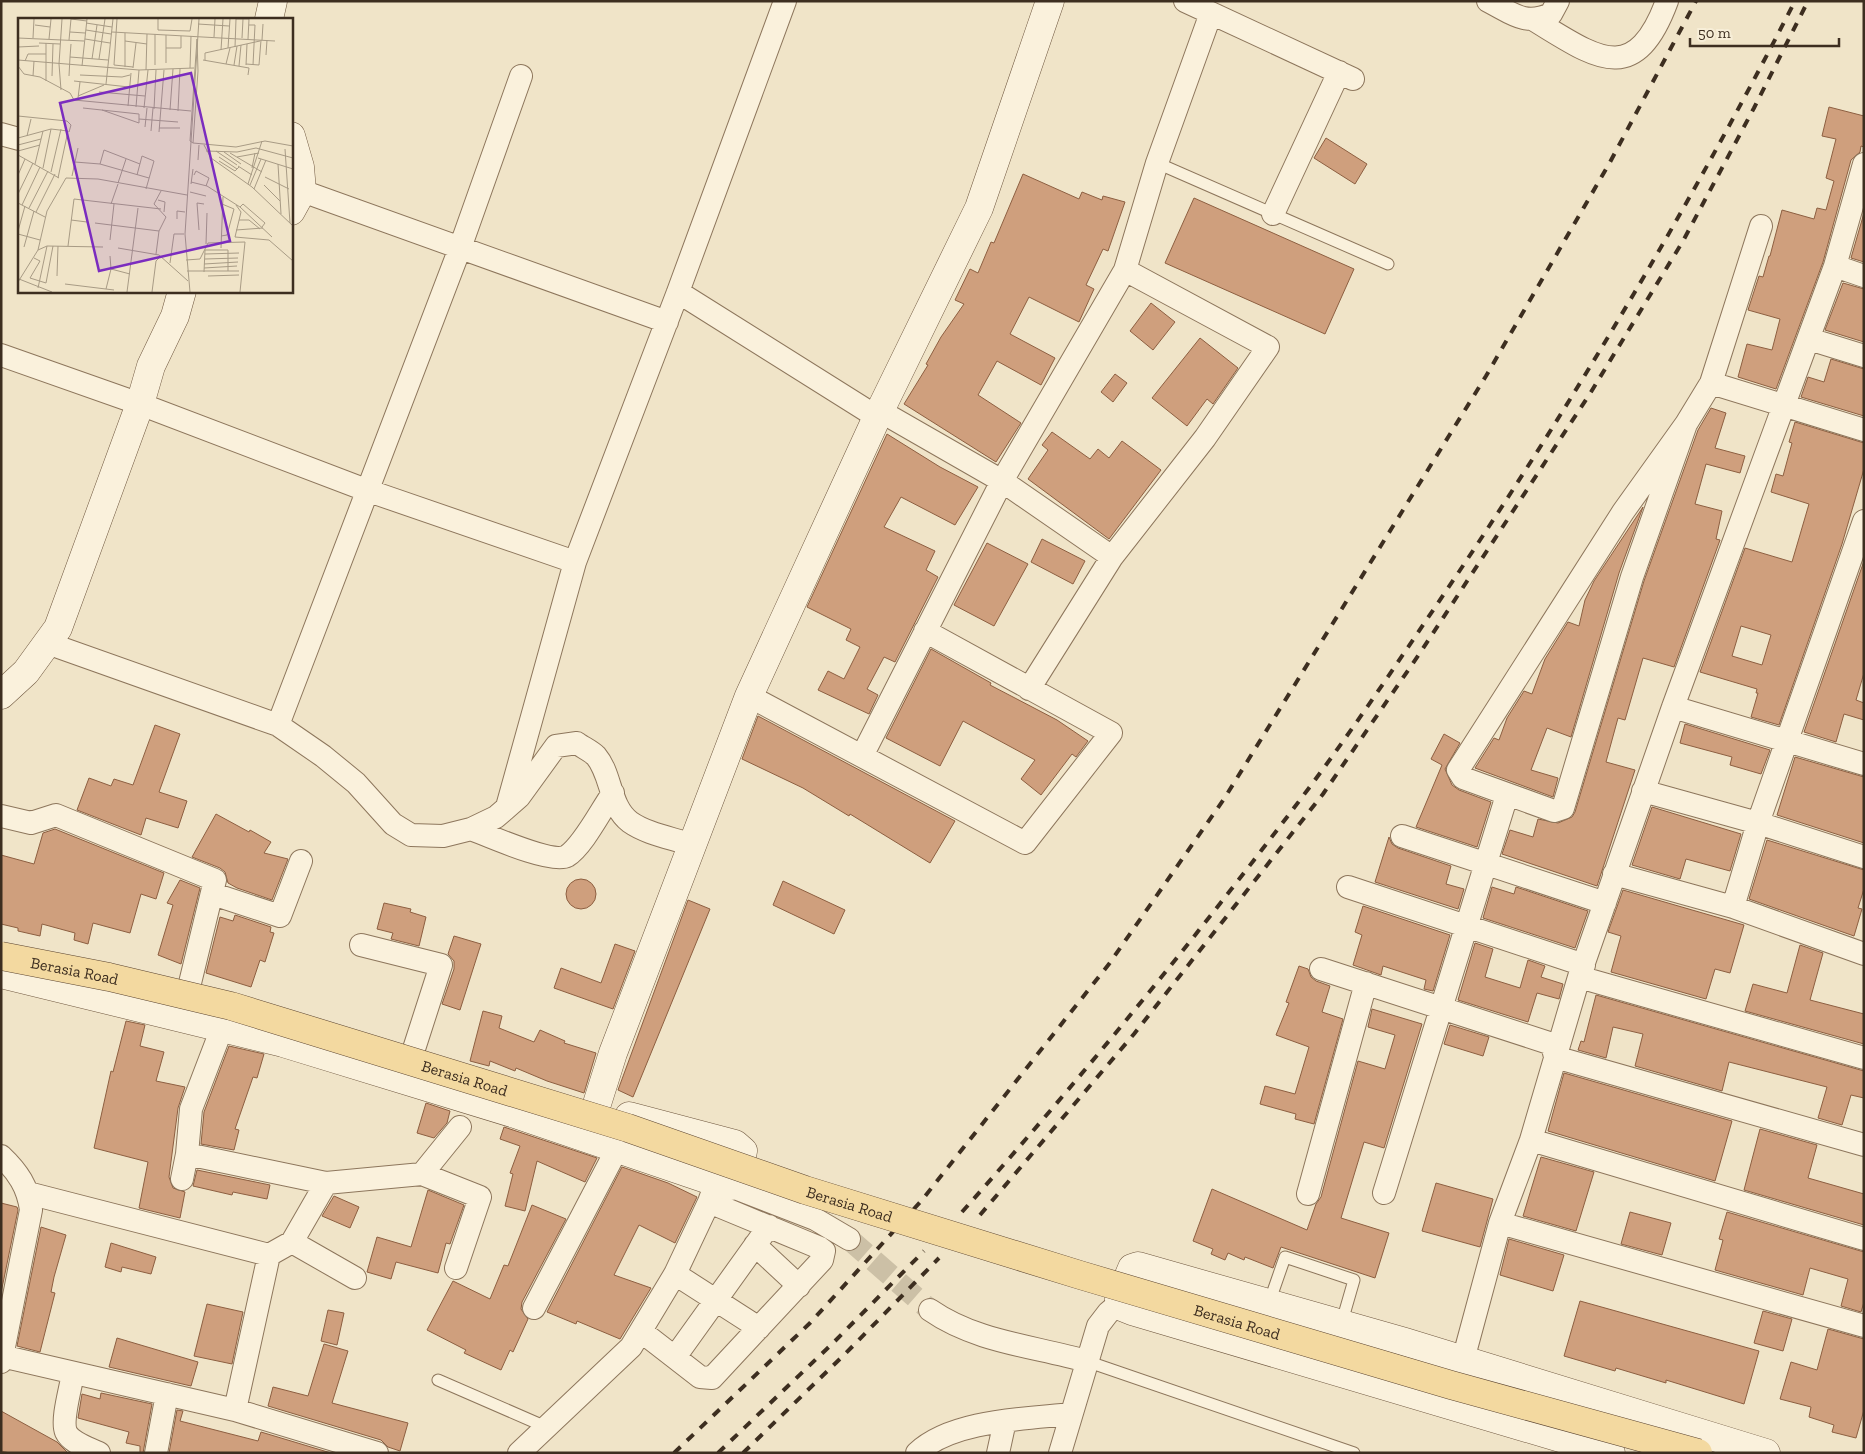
<svg xmlns="http://www.w3.org/2000/svg" width="1865" height="1454" viewBox="0 0 1865 1454" font-family="'Zilla Slab',serif">
<rect width="100%" height="100%" fill="#f0e4c8"/>
<path fill="#cf9f7d" stroke="#8d5f41" fill-rule="evenodd" d="M1829,107l35,9v31l-3,-1 -1,6 -9,8 -28,102 -47,127 -38,-12 9,-33 25,6 8,-31 -32,-9 11,-34 4,1 6,-21h1l12,-46 32,9 3,-11 9,2 8,-29 -8,-3 10,-39 -14,-3z
M1326,138l41,26 -12,20 -41,-26z
M1023,174l56,25 3,-7 20,8 1,-4 22,6 -17,49 -5,-2 -17,36 8,4 -15,33 -50,-25 -19,37 45,24 -14,27 -44,-24 -19,34 43,28 -25,39 -92,-58 24,-39 -2,-1 15,-27 23,-33 -9,-4 15,-31 8,4 13,-31 3,1z
M1194,198l160,71 -29,65 -160,-71z
M1864,213v49l-13,-4z
M1843,283l21,6v53l-39,-12z
M1151,303l24,19 -22,28 -23,-19z
M1200,338l38,30 -25,36 -6,-5 -20,27 -35,-28z
M1831,359l33,10v47l-63,-19 7,-20 16,5z
M1115,374l12,9 -14,19 -12,-10z
M1711,408l15,5 -11,35 30,8 -5,17 -34,-9 -11,40 27,7 -6,28 4,1 -46,127 -31,-9 -18,62 -7,-2 -12,44 29,8 -38,116 -95,-32 8,-24 23,7 5,-18 20,4 14,-6 3,-5 69,-231 54,-151z
M1795,422l69,21v26l-22,75 -63,181 -28,-8 7,-24h-2l1,-4 -57,-17 45,-124 47,14 17,-58 -38,-12 5,-18 7,2 9,-33 -3,-1zM1741,626l30,9 -9,30 -30,-9z
M1052,432l38,27 8,-10 11,9 13,-17 39,29 -52,69 -81,-60 20,-29 -6,-5z
M887,434l53,33 38,20 -23,38 -54,-28 -17,30 51,24 -9,19 12,7 -43,85 -11,-5 -17,32 11,6 -9,19 -51,-24 10,-19 16,8 16,-32 -14,-7 5,-11 -44,-22z
M1643,507l-24,66 -48,164 -24,-9 -16,42 27,8 -5,19 -78,-29 19,-30 5,2 8,-22 17,-27 8,3 13,-35 23,-37 11,4 6,-26 9,-19z
M1042,539l43,22 -12,23 -42,-22z
M987,543l41,21 -34,62 -40,-21z
M1864,561v112l-8,27 8,3v17l-20,-6 -8,28 -32,-10z
M931,649l60,34 -1,2 67,35 31,21 -12,16 -4,-3 -31,41 -20,-16 14,-19 -72,-39 -23,45 -54,-28z
M758,716l197,105 -25,42 -80,-49 -1,2 -46,-28 -61,-29z
M1685,724l85,26 -9,24 -31,-9 2,-8 -52,-14z
M155,725l25,9 -21,58 28,9 -9,27 -32,-10 -5,17 -64,-25 12,-32 22,8 3,-7 19,6z
M1444,734l16,9 -15,26 7,16 7,5 32,12 -14,45 -61,-20 26,-62 -11,-6z
M1795,757l69,20v66l-87,-28z
M1652,807l89,27 -11,37 -44,-12 -6,20 -48,-14z
M216,814l33,18 1,-2 21,12 -7,11 24,6 -16,41 -35,-12 -9,-5 -3,-11 -5,-4 -28,-11z
M55,829l109,44 -8,26 -15,-5 -11,39 -37,-10 -5,21 -14,-4 1,-7 -33,-9 -2,12 -22,-5v-3l-17,-4v-69l33,9 9,-31z
M1389,837l3,7 6,4 53,18 -5,18 18,5 -6,20 -83,-27z
M1767,840l97,30v19l-6,19 4,1 -8,27 -105,-37z
M566 894a15 15 0 1 1 30 0a15 15 0 1 1-30 0Z
M180,880l20,8 -19,76 -23,-9 15,-50 -6,-2z
M783,881l62,29 -11,24 -61,-29z
M1492,887l22,7 2,-7 72,24 -13,37 -92,-30z
M1623,890l121,35 -14,48 -15,-4 -9,30 -95,-27 10,-36 -13,-4z
M688,900l22,9 -77,188 -15,-7z
M384,903l27,6 -1,3 16,5 -7,29 -28,-7 2,-6 -16,-4z
M1363,906l87,29 -17,56 -9,-2 2,-9 -43,-14 -2,9 -28,-10 9,-30 -7,-3z
M235,915l36,12 -1,5 4,1 -9,29 -5,-2 -9,27 -45,-14 14,-56 13,4z
M454,936l27,8 -21,66 -18,-6 12,-35v-8l-6,-7z
M1475,943l18,6 -8,28 35,11 8,-28 17,6 -4,11 22,7 -4,15 -22,-6 -9,29 -70,-22z
M615,944l20,7 -22,58 -59,-21 7,-20 40,15z
M1800,945l23,8 -13,47 54,14v30l-119,-33 8,-27 34,9z
M1299,966l9,3 3,8 5,4 14,5 -8,26 21,7 -29,105 -19,-5 1,-5 -36,-10 5,-18 30,8 14,-47 -33,-12 13,-32 -3,-1z
M1596,995l268,76v27l-13,-3 -9,30 -24,-7 9,-31 -98,-25 -7,29 -87,-25 8,-32 -30,-7 -7,31 -28,-8 3,-9 3,1z
M1372,1009l50,15 -38,124 -20,-6 -23,76 48,15 -14,45 -94,-31 -8,21 -28,-11 -1,3 -16,-7 -3,7 -14,-6 2,-5 -20,-8 19,-52 95,41 9,-26 5,-7 37,-136 27,8 10,-34 -27,-8z
M483,1011l19,5 -3,12 35,14 6,-12 25,11 -1,2 32,10 -12,40 -37,-12 -31,-13 -1,3 -25,-10 -1,5 -19,-5z
M126,1021l19,4 -5,21 24,6 -8,29 29,6 -7,21 -9,69 4,11 12,4 -5,26 -41,-10 9,-46 -54,-14 17,-77 2,1z
M1450,1025l39,12 -6,19 -39,-12z
M229,1046l35,8 -7,24 -4,-1 -18,52 4,1 -5,20 -33,-6 3,-32z
M1564,1073l168,48 -17,60 -167,-50z
M426,1103l24,8 -3,12 -13,15 -17,-5z
M504,1127l93,31 -12,24 -48,-21 -12,50 -20,-5 8,-32 -3,-1 10,-27 -20,-7z
M1760,1129l57,16 -9,33 56,16v31l-120,-35z
M1541,1157l53,15 -18,59 -53,-15z
M622,1167l46,16 29,14 -22,46 -36,-18 -25,50 37,13 -31,51 -43,-18 -1,3 -29,-12z
M197,1170l73,15 -3,14 -34,-7 -1,3 -39,-9z
M1436,1183l57,16 -13,48 -58,-16z
M428,1190l36,15 -14,39 -4,-1 -8,30 -42,-11 -5,17 -24,-7 10,-35 34,10z
M334,1196l25,11 -9,21 -28,-12z
M1,1203l16,4 1,3 -17,83z
M532,1205l34,14 -44,83 -1,7 7,10 -15,33 -3,-2 -9,20 -37,-17 2,-3 -39,-20 26,-49 37,18 14,-34 4,1z
M1630,1212l41,11 -9,32 -41,-11z
M1727,1212l137,40v50l-3,10 -20,-6 7,-27 -38,-11 -7,27 -88,-25 8,-30 -4,-1z
M41,1227l25,8 -12,42 -3,15 4,1 -15,59 -23,-6z
M1509,1239l55,16 -11,36 -53,-16z
M111,1243l45,14 -5,17 -29,-7 -1,5 -16,-5z
M1580,1301l179,50 -15,53 -78,-24v3l-50,-15 -1,3 -51,-15z
M207,1304l36,8 -11,52 -38,-8z
M328,1310l16,3 -7,32 -16,-4z
M1763,1311l29,8 -9,32 -29,-8z
M1828,1329l36,10v71l-8,28 -24,-6 2,-7 -25,-8 2,-10 -31,-8 11,-37 26,8z
M117,1338l81,24 -7,24 -82,-19z
M324,1344l24,7 -16,52 76,20 -8,28 -12,-4 -7,-7 -113,-34 5,-19 35,9z
M101,1393l51,11 -9,49h-3v-7l-14,-3 3,-11 -51,-14 4,-24 18,5z
M177,1410l6,1 -3,10 78,20 3,-9 70,21h-162z
M1,1411l56,31 11,11h-58l-9,-2z"/>
<g fill="none" stroke-linecap="round" stroke-linejoin="round">
<path stroke="#ccc0a6" stroke-width="22" stroke-dasharray="22 11" stroke-linecap="butt" d="M849,1239l81,71"/>
<defs>
<path id="lane" d="M1157,163l231,101
M1269,1303l16,-46 69,23 -13,45
M1086,1361l268,92
M438,1380l108,47"/>
<path id="street" d="M1185,1l168,78
M1488,1c24,12 36,25 63,13l7,-13
M1534,20c60,36 100,70 133,-19
M1,134l18,5
M302,191l365,131
M1273,214l66,-142
M1835,266l29,10
M678,292l199,125
M1809,339l55,17
M1,355l139,49 226,86 209,72
M1711,383l153,47
M880,411l122,70 110,76
M1686,424l-63,88 -165,258 5,8 91,33 9,-3 69,-231 54,-153 25,-41 50,-157
M47,643l231,82 45,31 33,27 37,41 18,11 32,1 28,-7 25,-12 23,-20 37,-51 21,-3c5,4 14,8 19,13 16,19 13,50 34,66 17,12 42,16 62,23
M1029,689l83,-132 93,-119 63,-91 -143,-77
M749,696l276,147 86,-110 -186,-102
M1673,707l191,57
M278,725l182,-477 61,-172
M862,756l140,-275 123,-211 32,-107 54,-150
M1643,791l115,32 106,34
M507,807l68,-245 103,-270 107,-291
M1,816l30,7 25,-8 159,65 -25,103
M471,829c18,7 81,35 96,27 16,-10 34,-46 46,-63
M1402,836l203,67
M1614,874l119,33 131,47
M1348,887l236,78
M213,894l67,22 21,-55
M1733,907l25,-84 106,-302
M361,945l80,20 -28,87
M1321,969l231,75 3,13 309,88
M1579,977l285,81
M1531,1140l333,99
M187,1154l139,29 96,-9 58,23 -24,71
M1,1156c17,16 27,31 30,54l-30,152
M422,1174l38,-47
M182,1179l5,-25 4,-45 31,-81
M730,1186l85,33 34,20
M28,1193l241,62 23,-13 63,36
M1384,1193l123,-398
M1308,1194l58,-211
M1500,1223l364,103
M292,1242l34,-59
M755,1245l44,41
M675,1274l84,54
M534,1308l83,-159
M930,1310c46,32 103,36 156,51
M642,1332l58,45 12,1 110,-118 2,-9 -4,-3 -111,-46
M1,1356l234,54 142,43
M675,1357l94,-131
M1463,1360l37,-137 31,-83 48,-163 94,-270 162,-441 29,-102
M73,1373c-2,14 -12,47 -7,59 5,11 23,16 33,21
M235,1410l34,-155
M156,1453l11,-59
M519,1453l112,-106 44,-73 34,-72 5,-14
M917,1453c35,-33 108,-34 154,-39
M998,1453l7,-32
M1060,1453l38,-127 10,-13 13,-11"/>
<path id="secondary" d="M269,19l4,-18
M291,136l9,31 2,24 -11,20
M1,695l25,-23 32,-44 82,-224 11,-38 24,-50 7,-25
M1,974l282,69 232,71 200,68 15,4 7,-9 6,-26 -8,-7 -106,-28
M596,1107l17,-54 136,-357 128,-279 102,-209 71,-207
M1611,1453l-479,-142 -10,-4 -3,-8 13,-31 6,-2 267,76 361,111"/>
</defs>
<use href="#lane" stroke="#8d765c" stroke-width="13"/>
<use href="#street" stroke="#8d765c" stroke-width="24"/>
<use href="#secondary" stroke="#6f573f" stroke-width="29"/>
<use href="#lane" stroke="#faf1dc" stroke-width="11"/>
<use href="#street" stroke="#faf1dc" stroke-width="22"/>
<use href="#secondary" stroke="#faf1dc" stroke-width="28"/>
<path stroke="#3d2e20" stroke-width="4" stroke-dasharray="9 9" stroke-linecap="butt" d="M962,1212c121,-136 237,-278 347,-424 47,-63 91,-129 135,-194 129,-191 246,-388 351,-593
M980,1215l154,-181 189,-240 97,-141 171,-261 92,-151 71,-133 54,-107
M674,1453l136,-130 112,-123 187,-236 115,-165 262,-423 123,-212 87,-163
M718,1453l116,-111 90,-91
M743,1453l103,-100 93,-95"/>
<defs>
<g id="primary-bridge">
<path id="s1" d="M1,956l108,21 122,29 397,122 177,62 275,85 371,110 247,68"/>
</g>
</defs>
<use href="#primary-bridge" stroke="#5b4430" stroke-width="29" stroke-linecap="butt"/>
<use href="#primary-bridge" stroke="#f3d9a0" stroke-width="28"/>
</g>
<g text-anchor="middle" stroke-width="4" stroke-linejoin="round" paint-order="stroke">
<g font-size="16" fill="#3d2e20" stroke="#f7eed8">
<text dy="6" stroke="none"><textPath href="#s1" startOffset="75">Berasia Road</textPath></text>
<text dy="6" stroke="none"><textPath href="#s1" startOffset="480">Berasia Road</textPath></text>
<text dy="6" stroke="none"><textPath href="#s1" startOffset="885">Berasia Road</textPath></text>
<text dy="6" stroke="none"><textPath href="#s1" startOffset="1290">Berasia Road</textPath></text>
</g>
</g>
<g transform="translate(18 18)">
<rect width="275" height="275" fill="#f0e4c8"/>
<path fill="none" stroke="#a89b85" stroke-width="1" d="M53,1l16,2M99,1l-3,46 19,2M140,1v11l32,1 2,-12M218,1h13l-1,20M68,5l26,4M180,6l31,2M17,7l15,2M231,7h6l-2,40M68,12l25,4M52,14l15,1M94,14l163,9M196,19l1,-18M0,20l66,3M15,20l1,-19M224,20l1,-19M31,21l2,-20M67,21l25,4M179,21l1,32 -5,72 -3,-2zM51,22l2,-21M244,22l1,-16M107,23l22,3M21,25l21,1M28,25v38M53,26l-1,13 38,3M0,29l21,-1M217,29l1,-28M148,30h15v-12M210,30l2,-29M203,32l2,-31M248,37l1,-15M74,41l5,-34M81,41l6,-40M0,42l121,10 55,-2M185,42l46,8 -1,7M187,42v-7l55,-12M7,43l3,-7h18M148,45v-28M208,46l4,-16M228,46l13,1 2,-25M137,47v-31M216,47l3,-19M228,47l1,-21M0,48l6,8 16,3 30,16 4,7 117,11M64,48l5,-47M221,48l2,-21M107,49v-34M115,50l3,-25M172,50l1,-32M128,52l1,-36M62,57l42,2 8,-2M15,58l1,-15M34,58l1,-32M51,58l1,-19M56,63l55,6M88,66l7,-65M43,72l-2,-26 3,-45M81,74l46,4M60,78l26,-11M60,80l2,-16M110,88l3,-33M118,89l3,-37M65,90l56,6v9l-37,-13M126,90l4,-38M136,91l2,-39M152,92l3,-41M160,93l2,-42M0,98l49,5 4,4 -2,7M121,101l39,3M127,109l2,-19M141,110h21M133,113l2,-23M141,114l5,-62M9,118l4,-17M0,120l33,-9 17,2 -10,47M175,125l43,4 29,-6 28,5M0,127l23,-6M186,127l7,13 41,29 41,39M267,131l5,74M0,133l22,-6M188,133l31,1 19,-4 37,10M198,133l21,14M206,134l17,12M212,135l32,19M0,137l41,23M201,139l18,12M219,139l22,-4M240,140l35,11M180,142l1,-15M201,143l16,10 4,-4M57,144l25,2 49,14M17,146l8,-33M82,146l4,-14 36,14M260,146l3,50M220,148l14,9M25,150l8,-39M234,150l3,-15M33,154l10,-43M0,157l7,-16M119,157l5,-19 12,5 -8,28M176,157l2,-4 13,7 -3,8M54,158l6,-28M247,159l24,12M173,164l16,4 33,21 32,30M100,165l8,-24M173,166l2,-15M230,166l14,-43M232,167l11,-26M246,167l16,16M236,171l12,-29M172,174l16,4M0,176l15,-31M140,182l7,2 -1,10M0,185l27,14M93,186l7,-20M4,187l18,-38M218,187l5,7 -6,25 34,3 24,21M222,189l3,-3 22,19 -3,4M11,190l19,-37M18,194l19,-38M159,201v-8l8,1M53,202l16,2M221,202h10l11,9M77,205l64,8M181,212l-2,-27 7,1M218,212l27,-2M0,213l7,-25M0,216l22,6M203,218l6,-1 7,-26 -12,-5M92,222l4,-36M188,226l1,-31M50,228l6,-47 87,10M6,229l10,-36M100,230l41,7 29,26M203,230l2,-51M20,232l9,-4 56,1M138,236l3,-23 7,-14 -12,-13 7,-13M187,236l34,-1M16,240l6,3 -10,17 16,5 7,-37M187,241l33,-1M168,242l14,-1 8,-16 37,-1 -5,50M152,245l4,-29h10M186,246l34,-2M186,250l33,-2M93,251l19,5M169,253h52M186,254l1,-22h23v21M39,258l1,-30M190,258l31,-1M1,261l33,13M0,264l20,-32 9,-39 19,-33 32,1 89,16M47,266l49,6M20,270l9,-42M88,271l5,-20 -1,-13M109,274l11,-84M134,274l4,-31 5,-5M172,274l-5,-58 14,-215"/>
<path fill="#7b2cbf" fill-opacity="0.15" stroke="#7b2cbf" stroke-width="2.5" d="M173,55l39,168 -131,30 -39,-168z"/>
<rect width="275" height="275" fill="none" stroke="#3d2e20" stroke-width="2.5"/>
</g>
<rect width="1865" height="1454" fill="none" stroke="#3d2e20" stroke-width="5"/>
<path d="M1690 38v8h149v-8" fill="none" stroke="#3d2e20" stroke-width="2.5"/>
<text x="1698" y="38" font-size="15" fill="#3d2e20" stroke="#f7eed8" stroke-width="4" paint-order="stroke">50 m</text>
</svg>
